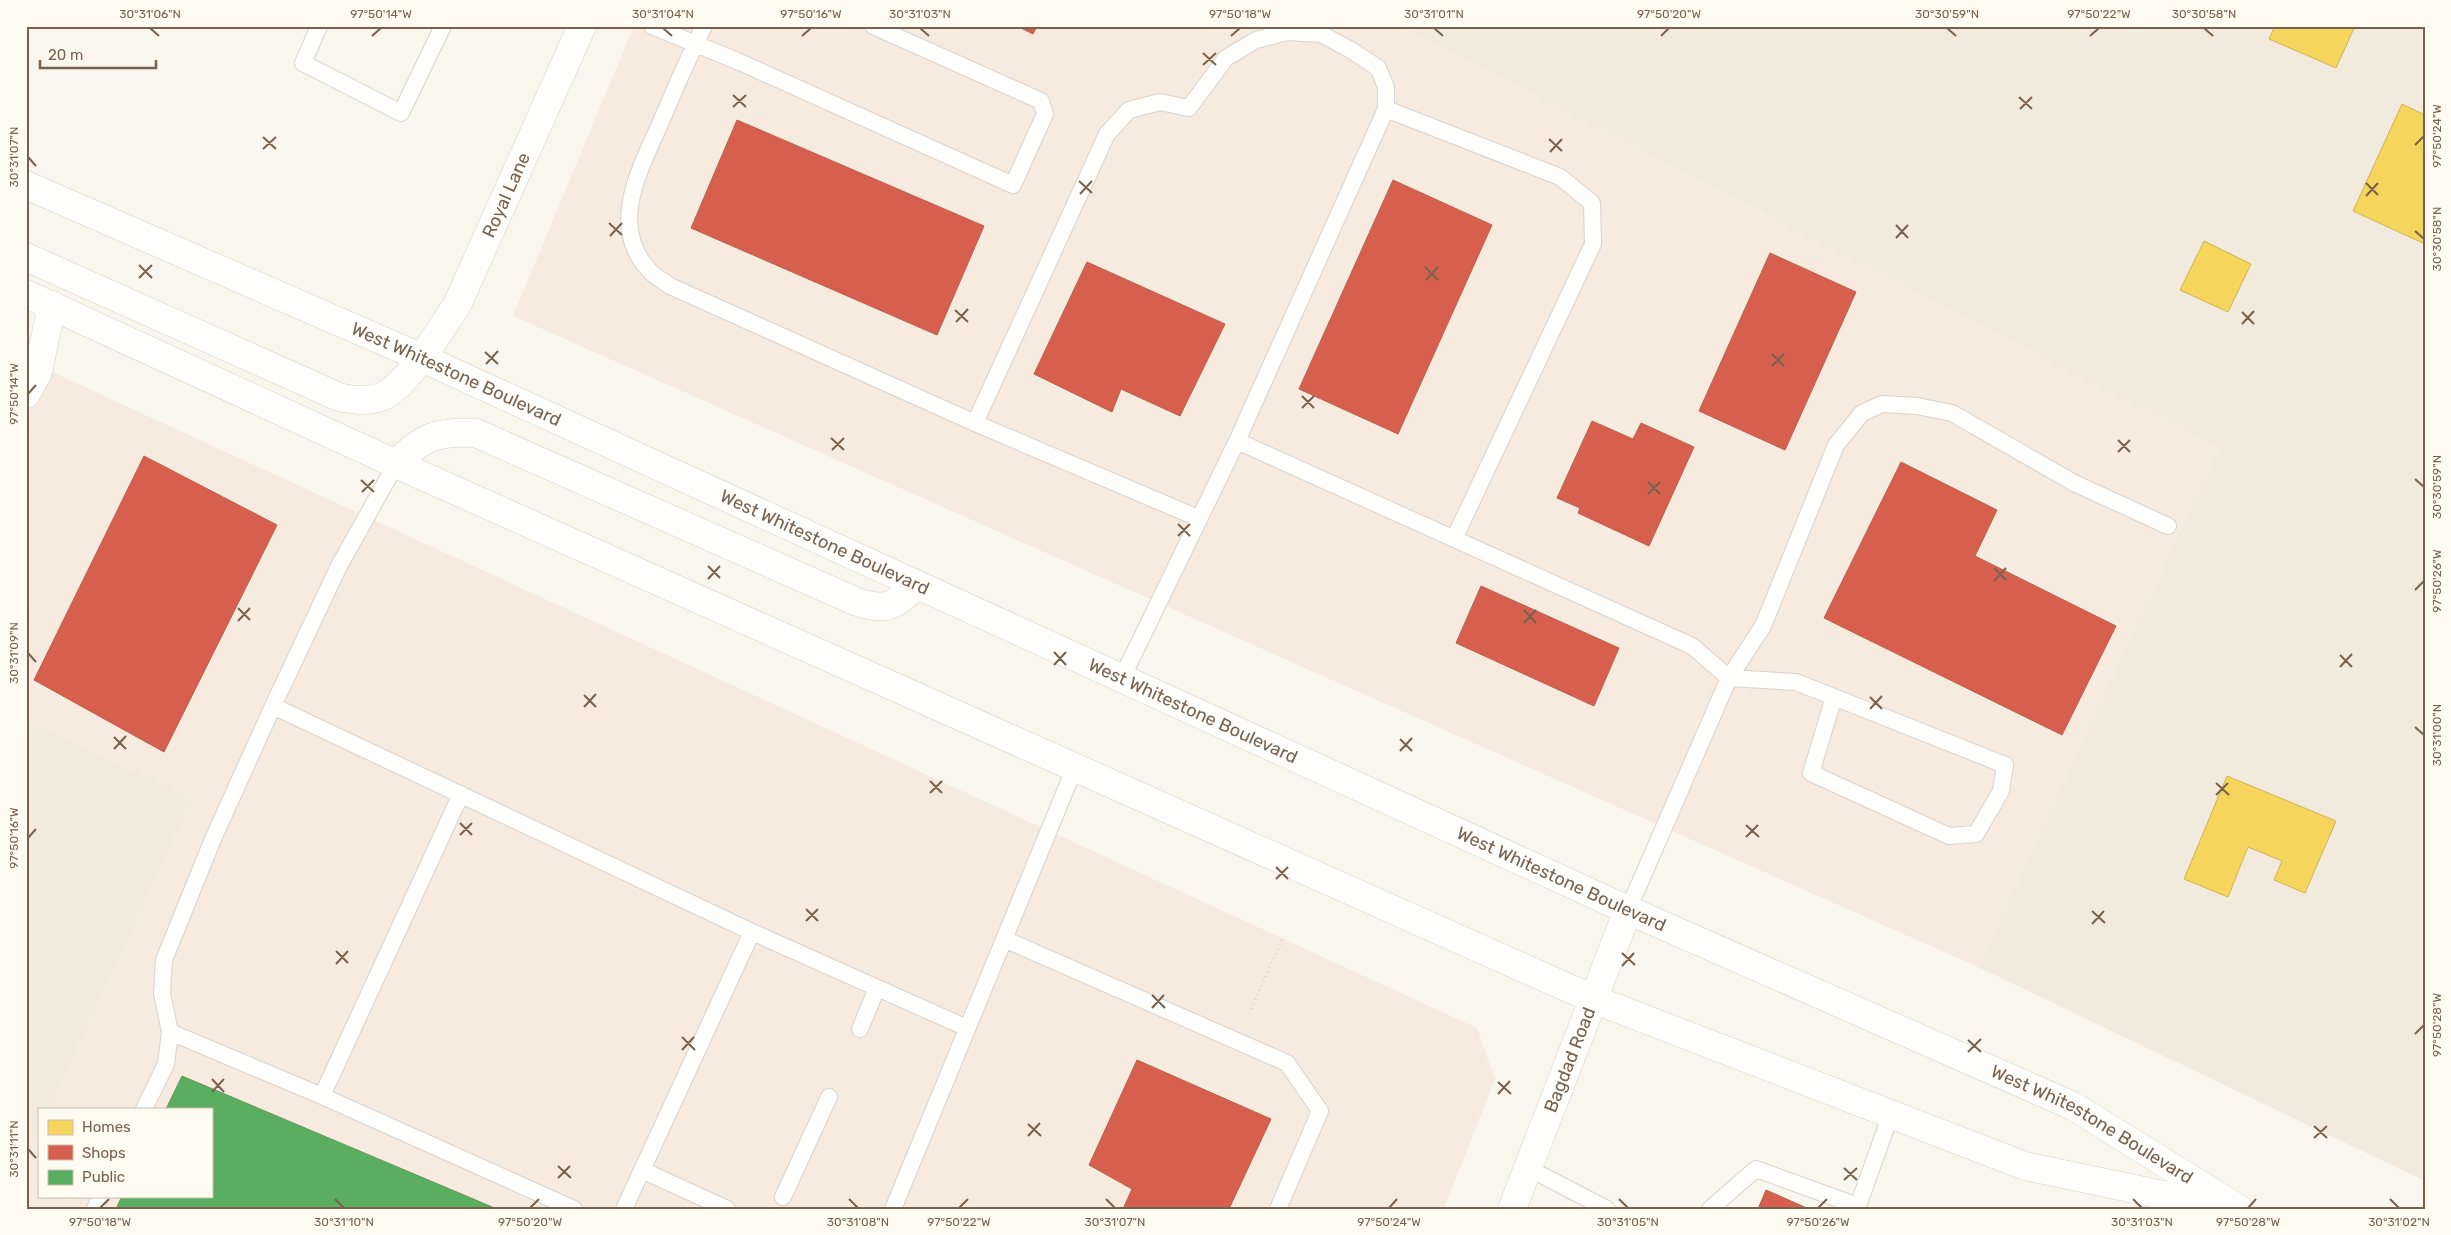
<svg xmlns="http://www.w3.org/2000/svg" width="2451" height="1235" viewBox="0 0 2451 1235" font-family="Rubik,sans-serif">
<rect width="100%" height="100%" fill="#f9f6ee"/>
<path fill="#f2eadc" d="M1400,26h1025v1155l-447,-214 240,-520z
M26,720l167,79 -143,310h-11v24l-13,27z"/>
<path fill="#f7eadf" d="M634,26h766l819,421 -241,520 -1465,-651z
M26,360l1451,668 18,51 -51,130h-1418v-49l13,-27v63h172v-87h-161l143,-310 -167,-79z"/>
<path fill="#f6d55c" stroke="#d1b257" d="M2275,26h80l-19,42 -67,-29z
M2402,104l23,11v129l-72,-33z
M2204,241l47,23 -23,48 -48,-22z
M2227,776l109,45 -31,72 -31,-13 8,-19 -34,-14 -20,50 -44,-18z"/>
<path fill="#d6604d" stroke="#ba604c" d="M1017,26h20l-4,8z
M737,120l247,106 -47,109 -246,-107z
M1393,180l99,45 -94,209 -99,-45z
M1770,253l86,39 -71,158 -86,-39z
M1087,262l138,62 -45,92 -59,-27 -9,23 -78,-38z
M1592,421l41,18 8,-16 53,24 -45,99 -71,-33 2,-5 -23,-10z
M144,456l133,69 -113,227 -130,-72z
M1901,462l96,48 -22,46 141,70 -54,109 -238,-117z
M1481,586l138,62 -25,58 -138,-63z
M1137,1060l134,59 -42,90h-106l9,-20 -43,-24z
M1766,1190l43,19h-51z"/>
<path fill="#5aae61" stroke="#64975a" d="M182,1076l315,133h-381l6,-13h89v-87h-45z"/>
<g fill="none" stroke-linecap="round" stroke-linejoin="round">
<defs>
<path id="service" d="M319,26l-16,37 98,50 42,-87
M652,26l90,37 271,122 32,-71 -4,-13 -168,-75
M704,26c-16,32 -30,65 -44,98 -20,45 -52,102 -11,146 5,6 14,11 21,16l305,137 223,95
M1386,109l174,68 32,26 1,41 -139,295
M975,423l132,-289 22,-24 31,-8 29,6 37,-50 30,-18 31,-8 34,2 30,16 27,18 8,19v22l-149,332 -115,237
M1237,441l455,205 37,32 67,4 209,83 -4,26 -25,43 -27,2 -138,-63 23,-76
M273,706l479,226 -128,277
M1628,910l101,-232 34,-52 73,-181 26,-32 20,-9 35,2 35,7 122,70 94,43
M752,932l215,96
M1004,939l283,124 33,48 -42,98
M860,1029l17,-41
M170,1032l152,64 252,113
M322,1096l139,-302
M144,1109l22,-45 4,-32 -8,-39 2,-33 49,-121 60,-133 66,-140 57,-102
M1528,1168l79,41
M642,1170l85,39
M783,1197l46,-100
M95,1209l6,-13
M893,1209l182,-442
M1710,1209l46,-40 102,37 33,-92"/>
<g id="minor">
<path id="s1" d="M422,358l35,-53 125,-279"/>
<path d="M26,394l12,-22 14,-67"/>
</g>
<g id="secondary">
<path id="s2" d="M26,185l396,173 1206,552 445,196 166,103"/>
<path d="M26,257l313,140c46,11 56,-7 83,-39"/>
<path d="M26,294l370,170 1197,535 432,167 200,42"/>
<path d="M396,464c27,-28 42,-33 80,-31l381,169c31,10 38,3 60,-17"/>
<path id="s3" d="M1512,1209l116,-299"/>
</g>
</defs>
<use href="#service" stroke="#d9d3cc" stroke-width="18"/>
<use href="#minor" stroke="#d9d3cc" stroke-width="29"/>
<use href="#secondary" stroke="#d8d2c9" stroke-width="29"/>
<path stroke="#dcd6cf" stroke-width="3" stroke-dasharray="1 4" stroke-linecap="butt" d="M1251,1009l33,-73"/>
<use href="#service" stroke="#fefefc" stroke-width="16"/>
<use href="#minor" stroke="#fefefc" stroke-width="28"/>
<use href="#secondary" stroke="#fefefc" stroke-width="28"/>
</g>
<path fill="none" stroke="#7a614b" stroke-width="2" d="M150,28l9,8M663,28l9,8M920,28l9,8M1434,28l9,8M1947,28l9,8M2204,28l9,8M372,36l9,-8M802,36l9,-8M1231,36l9,-8M1661,36l8,-8M2090,36l9,-8M1203,53l13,12M1203,65l13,-12M733,95l13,12M2019,97l13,12M733,107l13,-12M2020,109l12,-12M263,137l13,12M1549,139l13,12M2415,145l9,-9M263,149l13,-12M1550,152l12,-13M28,157l8,9M1079,181l13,12M2366,183l12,12M1080,194l12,-13M2366,196l12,-13M609,223l13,12M1896,225l12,13M2415,231l9,8M610,236l12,-13M1896,238l12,-13M139,265l13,13M1425,267l13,13M139,278l13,-13M1426,280l12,-13M955,310l13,12M2242,312l12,12M956,322l12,-13M2242,324l12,-13M485,352l13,12M1772,354l12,12M486,364l12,-13M1772,366l12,-12M28,394l8,-9M1302,396l12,12M1302,408l12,-12M831,438l13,12M2118,440l12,12M832,450l12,-12M2118,452l12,-12M2415,479l9,8M361,480l13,12M1648,482l12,12M362,492l12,-12M1648,494l12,-12M1178,524l12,12M1178,536l12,-12M708,566l12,12M1994,568l12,12M708,579l12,-13M1994,581l12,-13M2415,590l9,-9M238,608l12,12M1524,610l12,13M238,621l12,-13M1524,623l12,-13M1054,652l12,13M28,653l8,9M2340,655l12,12M1054,665l12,-13M2340,667l12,-13M584,695l12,12M1870,697l12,12M584,707l12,-13M1870,709l12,-13M2415,727l9,8M114,737l12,12M1400,739l12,12M114,749l12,-13M1400,751l12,-13M930,781l12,12M2216,783l13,12M930,793l12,-12M2216,795l12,-12M460,823l12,12M1746,825l13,12M460,835l12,-12M1746,837l12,-12M28,838l8,-9M1276,867l12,12M1276,879l12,-12M806,909l12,12M2092,911l13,12M806,921l12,-12M2092,924l12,-13M336,951l12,12M1622,953l13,12M336,964l12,-13M1622,966l12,-13M1152,995l13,13M1152,1008l12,-13M2415,1034l9,-9M682,1037l13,13M1968,1040l13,12M682,1050l12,-13M1968,1052l13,-13M212,1079l12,13M1498,1082l13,12M212,1092l12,-13M1498,1094l12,-13M1028,1124l13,12M2314,1126l13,12M1028,1136l12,-13M2314,1138l13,-12M28,1149l8,9M558,1166l13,12M1844,1168l13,12M558,1178l12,-12M1844,1180l13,-12M335,1199l9,9M849,1199l9,9M1106,1199l9,9M1619,1199l9,9M2133,1199l9,9M2390,1199l9,9M100,1208l9,-9M530,1208l9,-9M959,1208l9,-9M1389,1208l8,-9M1818,1208l9,-9M2248,1208l8,-9"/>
<g text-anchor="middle" stroke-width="5" stroke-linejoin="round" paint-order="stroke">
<g font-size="18" fill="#7a614b" stroke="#fffbf1">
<text dy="6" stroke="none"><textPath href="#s1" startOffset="184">Royal Lane</textPath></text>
<text dy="6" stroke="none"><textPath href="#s2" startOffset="470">West Whitestone Boulevard</textPath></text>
<text dy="6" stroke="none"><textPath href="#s2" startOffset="875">West Whitestone Boulevard</textPath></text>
<text dy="6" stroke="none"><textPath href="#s2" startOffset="1280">West Whitestone Boulevard</textPath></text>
<text dy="6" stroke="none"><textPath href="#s2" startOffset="1685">West Whitestone Boulevard</textPath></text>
<text dy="6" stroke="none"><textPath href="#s3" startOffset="160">Bagdad Road</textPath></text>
<text dy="6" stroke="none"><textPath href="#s2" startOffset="2270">West Whitestone Boulevard</textPath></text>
</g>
</g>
<rect width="2451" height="1235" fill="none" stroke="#fffbf1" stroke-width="55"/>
<rect x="38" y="1108" width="175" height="90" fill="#fffbf1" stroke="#cabdaf"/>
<rect x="48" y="1120" width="25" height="15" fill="#f6d55c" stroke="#cabdaf"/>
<text x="82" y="1132" font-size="15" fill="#7a614b">Homes</text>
<rect x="48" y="1145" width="25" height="15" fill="#d6604d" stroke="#cabdaf"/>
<text x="82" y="1158" font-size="15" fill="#7a614b">Shops</text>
<rect x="48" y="1170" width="25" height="15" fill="#5aae61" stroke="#cabdaf"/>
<text x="82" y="1182" font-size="15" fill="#7a614b">Public</text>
<path d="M40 60v8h116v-8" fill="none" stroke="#7a614b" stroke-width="2.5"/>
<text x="48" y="60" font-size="15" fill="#7a614b" stroke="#fffbf1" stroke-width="4" paint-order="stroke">20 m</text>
<rect x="28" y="28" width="2396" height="1180" fill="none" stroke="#7a614b" stroke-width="2"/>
<g font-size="12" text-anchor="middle" fill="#7a614b">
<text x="150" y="18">30°31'06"N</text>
<text x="381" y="18">97°50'14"W</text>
<text x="663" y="18">30°31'04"N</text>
<text x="811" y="18">97°50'16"W</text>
<text x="920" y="18">30°31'03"N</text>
<text x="1240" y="18">97°50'18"W</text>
<text x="1434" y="18">30°31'01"N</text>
<text x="1669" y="18">97°50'20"W</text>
<text x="1947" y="18">30°30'59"N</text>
<text x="2099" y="18">97°50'22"W</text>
<text x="2204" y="18">30°30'58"N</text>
<text transform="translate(2437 136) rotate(-90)" y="4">97°50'24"W</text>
<text transform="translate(14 157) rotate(-90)" y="4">30°31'07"N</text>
<text transform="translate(2437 239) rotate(-90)" y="4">30°30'58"N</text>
<text transform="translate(14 394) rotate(-90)" y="4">97°50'14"W</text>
<text transform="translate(2437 487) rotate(-90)" y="4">30°30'59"N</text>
<text transform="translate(2437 581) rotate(-90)" y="4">97°50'26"W</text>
<text transform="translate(14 653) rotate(-90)" y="4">30°31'09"N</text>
<text transform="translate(2437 735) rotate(-90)" y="4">30°31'00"N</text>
<text transform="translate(14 838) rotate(-90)" y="4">97°50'16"W</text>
<text transform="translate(2437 1025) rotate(-90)" y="4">97°50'28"W</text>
<text transform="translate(14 1149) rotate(-90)" y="4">30°31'11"N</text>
<text x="100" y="1226">97°50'18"W</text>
<text x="344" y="1226">30°31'10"N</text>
<text x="530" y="1226">97°50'20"W</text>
<text x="858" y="1226">30°31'08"N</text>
<text x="959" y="1226">97°50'22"W</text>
<text x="1115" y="1226">30°31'07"N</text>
<text x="1389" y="1226">97°50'24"W</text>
<text x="1628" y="1226">30°31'05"N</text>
<text x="1818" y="1226">97°50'26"W</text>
<text x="2142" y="1226">30°31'03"N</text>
<text x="2248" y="1226">97°50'28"W</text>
<text x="2399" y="1226">30°31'02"N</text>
</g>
</svg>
